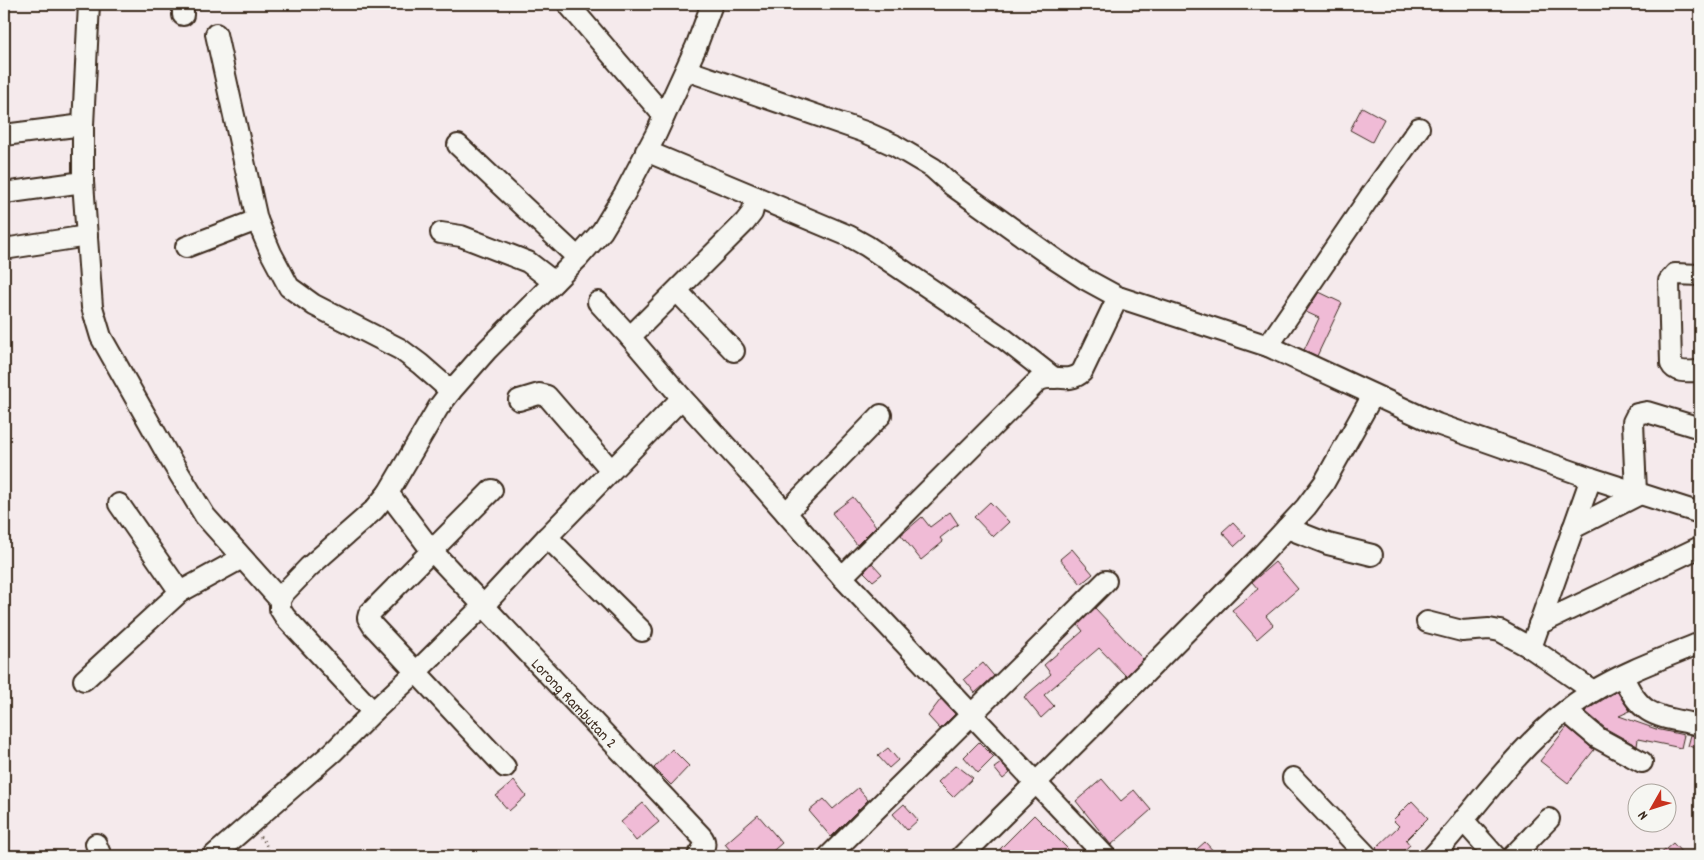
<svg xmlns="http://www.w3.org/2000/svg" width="1704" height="860" viewBox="0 0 1704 860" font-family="Dekko,sans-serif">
<rect width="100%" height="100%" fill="#f5eaec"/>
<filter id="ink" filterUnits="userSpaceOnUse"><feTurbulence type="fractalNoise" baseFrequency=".02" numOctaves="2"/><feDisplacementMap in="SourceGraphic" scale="10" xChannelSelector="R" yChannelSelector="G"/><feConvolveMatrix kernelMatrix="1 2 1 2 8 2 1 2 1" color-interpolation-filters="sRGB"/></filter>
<g filter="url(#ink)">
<path fill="#f0bbd6" stroke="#3b2a1e" d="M1362,107l22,12 -12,23 -22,-12z
M1319,292l23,11 -25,53 -13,-6 15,-32 -13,-6z
M853,497l23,29 -19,19 -25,-32z
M990,502l19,20 -16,15 -19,-20z
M950,512l8,12 -18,14 3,4 -22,18 -20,-25 21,-18 8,10z
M1233,522l13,14 -11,10 -13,-14z
M1072,549l21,25 -12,10 -21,-25z
M1275,562l23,27 -32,27 7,9 -16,14 -25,-29 26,-21 -6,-7z
M872,563l10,11 -9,7 -9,-9z
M1095,608l48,51 -17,17 -27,-28 -55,47 10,11 -13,12 -17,-21 27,-23 -7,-9 39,-34 -5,-6z
M983,663l11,13 -19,17 -11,-14z
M1617,691l13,20 -11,5 37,13 28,6 -3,13 -43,-9 -1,7 -32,-18 -20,-17z
M941,699l14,15 -15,15 -12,-13z
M1567,727l27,23 -26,33 -28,-22z
M1691,735l9,2v12l-12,-3z
M979,742l15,15 -16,16 -14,-16z
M888,748l10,12 -9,8 -11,-12z
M672,749l17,17 -18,19 -17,-17z
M1001,763l9,10 -7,6 -9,-11z
M956,765l17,13 -20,19 -15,-15z
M1102,779l19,22 13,-11 17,20 -40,35 -35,-44z
M514,781l12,15 -17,15 -13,-15z
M858,788l10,12 -37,37 -22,-26 15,-12 9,10z
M1412,801l16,17 -22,22 4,5 -12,11h-19l-3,-8 23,-22 -6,-6z
M643,803l16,19 -23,19 -15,-19z
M904,804l14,16 -11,10 -14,-16z
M758,815l24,28 -15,13h-32l-10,-12z
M1034,815l41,41h-82z
M1205,842l13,14h-29z
M1673,843l12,13h-27z"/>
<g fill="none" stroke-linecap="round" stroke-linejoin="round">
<defs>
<g id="minor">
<path d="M89,4l-6,121v57l9,125 9,30 65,115 39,64 75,84"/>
<path d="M183,4v11"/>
<path d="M568,4l96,112"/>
<path d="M216,34l41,186 14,33 18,34 25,18 86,44 20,15 31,27"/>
<path d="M686,70l179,62 29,13 39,23 20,18 103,74 29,19 33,18 150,49 169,78 154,54 109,35"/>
<path d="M4,135l79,-10"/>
<path d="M458,145l120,113"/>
<path d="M646,151l110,46 -4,16 -7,9 -115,115 52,61"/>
<path d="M4,193l79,-11"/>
<path d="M756,197l93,39 18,10 136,92 51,40"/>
<path d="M441,233l20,3 67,26 26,20"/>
<path d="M186,247l71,-27"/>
<path d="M4,249l83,-13"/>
<path d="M1700,275l-25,-1 -6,7 2,83c5,10 19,7 29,7"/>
<path d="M677,291l57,60"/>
<path d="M598,302l32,35"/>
<path d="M1268,346l103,-151 48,-67"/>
<path d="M519,400l20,-6 8,2 64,74"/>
<path d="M492,490l-123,124 -1,4 5,8 132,141"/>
<path id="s1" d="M388,493l44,58 269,285c7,8 2,13 -3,20"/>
<path d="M1636,493l-3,-71 4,-8 10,-2 53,16"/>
<path d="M119,504l61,88"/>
<path d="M786,513l95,-98"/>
<path d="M1287,528l41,16 44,11"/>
<path d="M1573,528l67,-34"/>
<path d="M547,537l95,94"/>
<path d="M842,577l196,-196c14,-9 31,4 44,-9l36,-75"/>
<path d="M1427,622l35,9 27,-2 11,2 31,17 62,43"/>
<path d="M1539,624l161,-77"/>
<path d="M1531,648l60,-170"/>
<path d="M1623,676c18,43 36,40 77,49"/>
<path d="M84,680l96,-88 62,-34"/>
<path d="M1566,711l32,27 44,24"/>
<path d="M373,712l43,-40 68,-67 63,-68 135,-139 81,89 79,90 263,279"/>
<path d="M1293,778l74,78"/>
<path d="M1463,820l32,36"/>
<path d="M96,844l5,12"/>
<path d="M213,856l120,-104 40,-40 -88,-95 -5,-8v-9l4,-7 25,-26 65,-57 14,-17 50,-85 13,-17 36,-41 91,-92 24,-27 23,-38 31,-59 40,-87 16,-43"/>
<path d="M829,856l277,-275"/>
<path d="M962,856l128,-127 171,-173 45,-49 18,-24 49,-88"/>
<path d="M1433,856c51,-57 94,-123 159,-164 32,-20 74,-35 108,-49"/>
<path d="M1513,856l36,-37"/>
</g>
</defs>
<use href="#minor" stroke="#3b2a1e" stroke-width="24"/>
<path stroke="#3b2a1e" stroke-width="2.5" stroke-dasharray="1 4" stroke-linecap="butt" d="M260,837l5,5 5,14"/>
<use href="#minor" stroke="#f6f6f2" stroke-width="20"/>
</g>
</g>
<g text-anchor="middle" stroke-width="4.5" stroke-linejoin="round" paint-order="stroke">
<g font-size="16" fill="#3b2a1e" stroke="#f6f6f2">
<text dy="6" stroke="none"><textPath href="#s1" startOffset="281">Lorong Rambutan 2</textPath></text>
</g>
</g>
<rect width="1704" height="860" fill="none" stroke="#f6f6f2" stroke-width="20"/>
<rect x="10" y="10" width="1684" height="840" fill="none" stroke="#3b2a1e" stroke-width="2" filter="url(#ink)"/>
<g transform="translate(1652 808) rotate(231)"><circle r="24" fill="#f6f6f2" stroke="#aba49d"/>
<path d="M0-4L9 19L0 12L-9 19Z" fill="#c8321e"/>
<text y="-8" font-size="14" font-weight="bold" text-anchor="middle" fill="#3b2a1e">N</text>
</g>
</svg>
